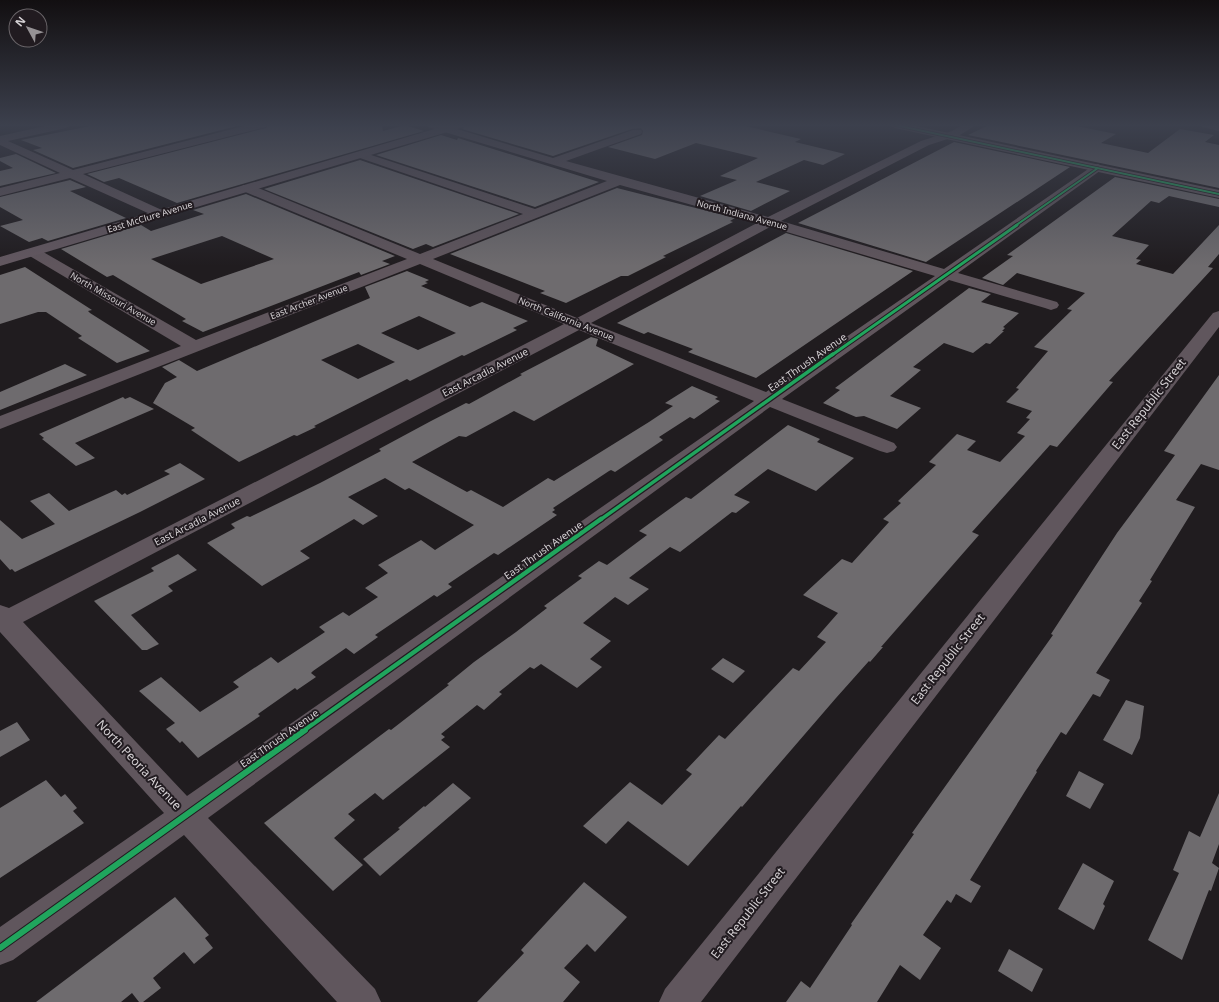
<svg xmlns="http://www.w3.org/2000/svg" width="1219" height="1002" viewBox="0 0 1219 1002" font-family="'Noto Sans',sans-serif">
<rect width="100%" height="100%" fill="#201c1f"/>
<path fill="#6e6b6e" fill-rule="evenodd" d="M95,125h146l-168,43 -40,-18 9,-2 -21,-8z
M268,125h114l1,6 22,-6 19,6 -247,72 -58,-25 -15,4 -17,-8 179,-46z
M466,125h275l60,14 -6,3 50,12 -22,11 -19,-5 -48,22 34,9 -39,20 -51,-15 37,-16 -17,-4 38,-18 -62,-15 -41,16 -47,-12 34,-12 1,-4 -2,-3 -9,1 -79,27 -91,-27z
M989,125h82l45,9 -15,9 47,10 32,-24 34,6 -9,7 14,3v43l-251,-53z
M441,135l16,5 1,-2 141,44 -64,25 -159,-52z
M954,142l116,25 -144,95 -128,-39z
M16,154l40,19 -56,13v-15l13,-3 -13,-7v-3z
M360,160l159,54 -86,33 -7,-3 -13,5 -149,-60z
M1115,177l104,22v8l-50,-11 -10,7 -8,-2 -39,35 37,9 -13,14 5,1 -5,4 37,10 46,-49v29l-11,13 5,1 -104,113 4,1 -56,65 -7,-2 -78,87 7,3 -98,112h2l-13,15 -1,-1 -33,37 -94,109 -1,-1 -53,60 -60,-45 -22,23 -23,-18 47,-44 32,23 30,-31 -6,-4 33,-35 6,4 68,-71 6,3 27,-29 -9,-5 21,-24 -35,-18 39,-36 10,4 37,-41 -6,-3 18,-16 -3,-2 38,-36 -7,-3 28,-28 19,7 -9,9 33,12 25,-26 -8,-3 13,-14 -4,-1 6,-7 -26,-9 13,-13 -3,-1 32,-37 -14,-4 38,-37 -5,-1 18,-16 -68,-20 -14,12 -21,-7 31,-22 -6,-1z
M70,180l16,7 -16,4 56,27 -78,23 -6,-3 -13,4 -29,-16 23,-6 -23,-13v-10z
M617,188l118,30 -5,3 3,1 -70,34 3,1 -38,19h-7l-55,27 -26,-10 5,-2 -95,-37z
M246,194l149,62 -13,5 8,3 -29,11 -2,-3 -156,60 -21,-11 4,-2 -73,-44 -6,2 -46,-28 80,-24 10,6 53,-17 -11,-4zM222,236l52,23 -73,25 -50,-25z
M786,233l127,38 -157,107 -68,-26 5,-3 -45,-17 -4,2 -27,-11z
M25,267l67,43 -4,1 2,2 60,38 -33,12 -39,-25 4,-2 -36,-24h-8l-38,12v-49z
M407,271l22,9 -4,2 3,1 -7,3 49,21 12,-5 46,19 -15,7 4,2 -53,26 -2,-1 -52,26 -3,-2 -93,47 2,1 -19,9 -3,-1 -55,27 -48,-32 4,-2 -42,-25 12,-20 12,-6 -15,-10 17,-7 18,11 173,-73 -5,-11zM419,316l37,17 -38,17 -37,-17zM358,344l37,18 -37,17 -37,-19z
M969,288l22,6 -10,8 38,11 -16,14 2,1 -3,3h2l-14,13 -4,-1 -13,10 -29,-10 -31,24 8,3 -31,26 31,12 -24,21 -33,-13 -8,1 -33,-14 17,-13 -5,-2z
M591,337l7,2 -2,7 38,18 -100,57 -20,-10 -48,26 -7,-1 -47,26 55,30 4,-2 32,17 45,-29 6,3 95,-59 24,-16 -8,-3 27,-17 26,11 -3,2 5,2 -26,18 -4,-2 -31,20 4,3 -48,32 -4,-2 -2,1 -56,37 2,2 -3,2 5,3 -59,40 -4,-2 -46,31 4,3 -15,10 -3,-2 -59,40 3,2 -24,17 -8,-6 -33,23 -2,2 5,4 -19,13 -2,-2 -37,26 2,2 -62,42 -16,-17 -2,2 -14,-14 9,-6 -36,-32 22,-14 39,35 39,-25 -6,-5 38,-25 7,6 47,-31 -6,-5 24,-15 6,4 29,-19 -13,-9 23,-15 -10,-8 43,-25 14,10 39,-25 -65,-37 -4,2 -20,-12 -37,19 30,19 -15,9 -9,-6 -54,32 10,7 -48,28 -55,-43 28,-15 -4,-4 16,-8 3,1 70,-34 61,-32 -2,-2 52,-28 35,-18 3,1 53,-29 -2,-1z
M65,364l22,11 -87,35v-18z
M1219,375v95l-18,-6 -25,36 19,7 -45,73 2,1 -13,20 3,2 -46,70 14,7 -10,17 -7,-3 -27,41 -5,-3 -25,39 1,1 -67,108 11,6 -10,17 -15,-9 -5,9 -4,-3 -24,35 18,13 -21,32 -20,-15 -23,37h-91l15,-21 9,7 42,-63 -1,-1 63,-90 -2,-1 141,-198 -2,-1 66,-101 58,-78 -11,-4z
M123,397l2,2 5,-2 24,12 -79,34 20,15 -19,8 -34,-27 2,-1 -5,-4z
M788,425l32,14 -3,3 37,16 -38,33 -48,-22 -34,26 16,7 -14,11 -4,-1 -52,40 -10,-5 -41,31 20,11 -21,16 -13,-8 -32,26 28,18 -21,18 12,8 -25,21 -36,-24 -7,5 -4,-2 -31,25 3,2 -18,16 -7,-5 -36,29 4,3 -4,3 9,7 -67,53 -8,-7 -27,21 7,6 -21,18 29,27 -30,26 -69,-68 125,-94 2,1 58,-45 -2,-1 27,-22 42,-30 31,-24 -3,-2 38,-28 -4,-2 21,-15 8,4 40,-30 -8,-4 47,-34 5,2z
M180,463l25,16 -65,33 -125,60 -3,-3 -2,1 -10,-11v-39l22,19 33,-15 -25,-23 19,-8 20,18 47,-21 6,5 3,-2 2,2 43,-21 -6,-3z
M178,554l19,16 -29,16 5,5 -42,24 28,29 -12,6h-5l-48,-49 60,-30 -3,-3z
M723,658l22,13 -12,12 -22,-14z
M1126,700l18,6 -4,32 -8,17 -29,-15z
M17,722l13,18 -30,17v-26z
M1079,771l25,13 -14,25 -24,-13z
M46,780l15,17 4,-3 12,14 -4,3 11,12 -84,55v-70z
M453,783l18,15 -91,78 -17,-17 37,-30 -2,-1 26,-22 1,1z
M1219,793v51l-7,19 7,5 -8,23 -2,-1 -27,70 -34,-20 31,-67 -6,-3 16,-39 11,6z
M1083,863l31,18 -11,23 2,2 -11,24 -36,-21z
M584,882l43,35 -32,35 -8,-8 -23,24 16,14 -17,20h-86l47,-49 -3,-3z
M175,897l34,38 -4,3 8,10 -19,16 -10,-12 -31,26 8,10 -18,14h-4l-7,-9 -11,9h-85z
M1009,949l34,20 -11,23 -34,-21z"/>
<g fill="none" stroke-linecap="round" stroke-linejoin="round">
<path fill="#60565d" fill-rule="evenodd" d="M50,125h21l-5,3 -58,13 65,29 175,-45h19l-1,2 -183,47 81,37 2,3 -2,3 -5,1 -89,-40 -70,18v-8l60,-15 -60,-28v-9z
M427,125h17l109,33 80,-28h8l1,2 -1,2 -75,27 202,56 153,-76 31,-10 10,-6h14l-16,10 -31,10 -148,76 163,48 150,-104 4,-1 6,4 -146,105 99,29 2,3 -2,3 -6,2 -6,-2 -96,-28 -167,119 112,44 3,4 -3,4 -7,2 -7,-2 -110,-44 -562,411 167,171 6,13h-44l-153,-167 -171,125 -13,5v-38l164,-114 -164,-181v-27l9,3 555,-284 -144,-60 -420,165v-13l181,-70 -153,-91 -2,-3 2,-3h10l158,91 211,-81 -164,-68 -2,-3 2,-3h8l169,69 103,-40 -166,-57 -2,-2 2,-2h8l170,56 72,-28 -179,-54zM620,185l137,38 -180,95 -144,-59zM770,227l165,49 -169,116 -175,-69zM579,330l175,71 -567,395 -164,-174z
M1201,125h18v6l-17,-4z
M1219,311v16l-518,675h-42l6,-13 548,-676z"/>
<path fill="#635860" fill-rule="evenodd" d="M448,125h17l-1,2 -464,139v-9z
M890,125h21l308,65v8l-324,-70z"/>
<defs>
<path id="cycleway-far4" d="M895,125l324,69
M1015,226l83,-58"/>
<path id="cycleway-far3" d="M832,355l185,-130"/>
<path id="cycleway-far2" d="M600,520l233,-166"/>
<path id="cycleway-far1" d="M303,731l298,-212"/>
<path id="cycleway" d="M0,948l305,-218"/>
</defs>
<use href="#cycleway-far4" stroke="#211b20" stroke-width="3.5"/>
<use href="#cycleway-far3" stroke="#211b20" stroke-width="5"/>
<use href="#cycleway-far2" stroke="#211b20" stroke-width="6"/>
<use href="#cycleway-far1" stroke="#211b20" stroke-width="7"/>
<use href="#cycleway" stroke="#211b20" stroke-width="8"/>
<use href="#cycleway-far4" stroke="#20a55d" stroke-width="2"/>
<use href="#cycleway-far3" stroke="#20a55d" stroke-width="3"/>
<use href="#cycleway-far2" stroke="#20a55d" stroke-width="3.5"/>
<use href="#cycleway-far1" stroke="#20a55d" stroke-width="4.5"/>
<use href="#cycleway" stroke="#20a55d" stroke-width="6"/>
</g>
<linearGradient id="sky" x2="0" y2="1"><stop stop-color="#120f11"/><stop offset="0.47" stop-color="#3c404d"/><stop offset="1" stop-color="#3c404d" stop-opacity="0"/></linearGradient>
<rect width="1219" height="266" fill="url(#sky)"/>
<g text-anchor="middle" stroke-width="4" stroke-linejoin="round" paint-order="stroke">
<g font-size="9" fill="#d6d2d5" stroke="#211b20">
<text transform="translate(742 215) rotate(15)" y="3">North Indiana Avenue</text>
<text transform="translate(150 217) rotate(-17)" y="3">East McClure Avenue</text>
<text transform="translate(113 299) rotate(30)" y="3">North Missouri Avenue</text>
<text transform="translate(309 302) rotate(-21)" y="3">East Archer Avenue</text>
<text transform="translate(566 319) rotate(22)" y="3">North California Avenue</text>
</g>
<g font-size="10" fill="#d6d2d5" stroke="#211b20">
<text transform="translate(807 362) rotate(-35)" y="4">East Thrush Avenue</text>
<text transform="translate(485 372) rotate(-27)" y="4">East Arcadia Avenue</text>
<text transform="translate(197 521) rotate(-27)" y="4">East Arcadia Avenue</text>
<text transform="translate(543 550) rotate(-35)" y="4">East Thrush Avenue</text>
<text transform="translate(279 738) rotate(-35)" y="4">East Thrush Avenue</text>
</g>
<g font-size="12" fill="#d6d2d5" stroke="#211b20">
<text transform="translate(1149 404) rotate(-52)" y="4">East Republic Street</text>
<text transform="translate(948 659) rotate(-52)" y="4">East Republic Street</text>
<text transform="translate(139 765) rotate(47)" y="4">North Peoria Avenue</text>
<text transform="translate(748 913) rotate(-52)" y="4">East Republic Street</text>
</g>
</g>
<g transform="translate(28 28) rotate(310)"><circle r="19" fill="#211b20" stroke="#696468"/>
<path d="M0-3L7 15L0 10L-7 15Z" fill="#969295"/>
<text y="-6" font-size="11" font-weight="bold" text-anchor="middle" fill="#d6d2d5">N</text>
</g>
</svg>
